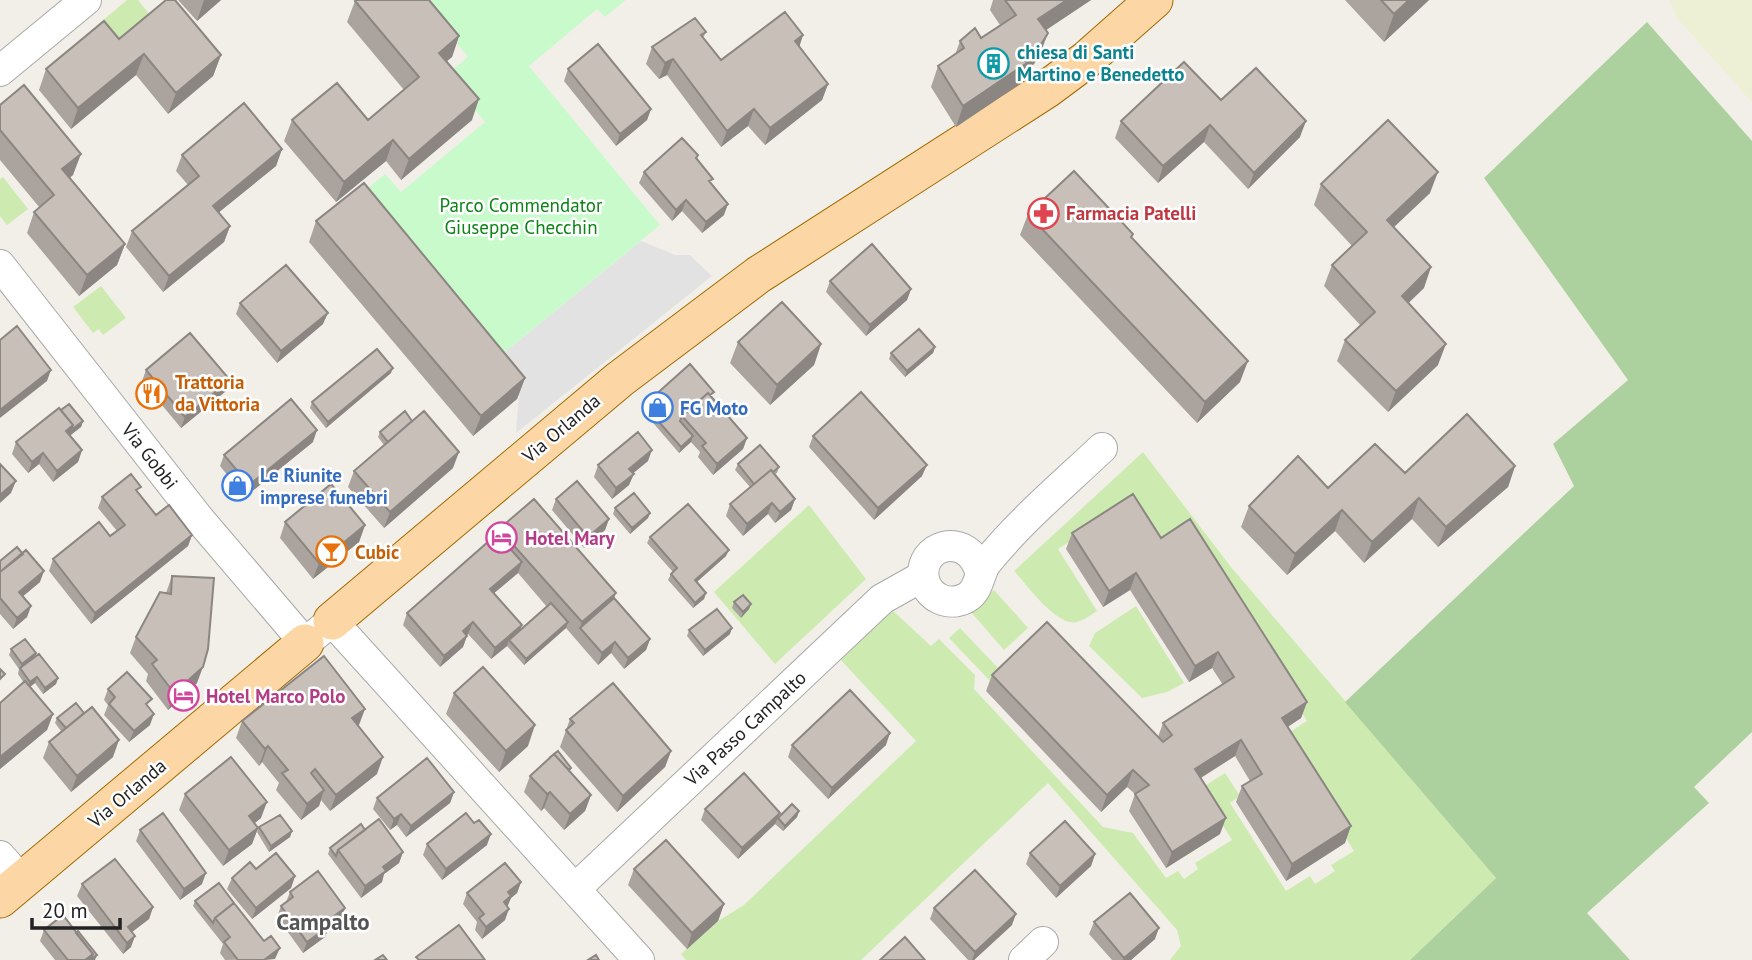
<svg xmlns="http://www.w3.org/2000/svg" width="1752" height="960" viewBox="0 0 1752 960" font-family="'PT Sans',sans-serif">
<rect width="100%" height="100%" fill="#f2efe9"/>
<path fill="#eef0d5" d="M1670,0h82v102l-76,-85z"/>
<path fill="#cdebb0" d="M127,0h11l13,16 -38,31 -17,-21z
M3,177l25,32 -21,16 -7,-9v-37z
M101,286l25,32 -23,17 -4,-6 -6,4 -20,-26z
M1143,452l88,115 265,311 -86,82h-240l11,-14 -4,-16 -129,-147 -187,177h-175l-5,-6 37,-33 26,-16 172,-164 -77,-83 51,-50 41,38 8,-7 36,36 -1,14 129,138 30,6 33,45 12,-7 6,8 14,-10 -3,-6 37,-23 -32,-51 25,-16 15,23 -10,7 56,88 24,-15 5,8 20,-13 -4,-6 23,-14 -72,-114 25,-16 -120,-191 -30,18 -28,-44 -71,45 39,62c-6,4 -13,9 -20,11 -20,5 -50,-37 -63,-51z
M809,505l57,74 -91,85 -61,-72z
M994,590l34,38 -24,22 -34,-39z
M1136,606l48,77 -17,9 -25,6 -53,-52 6,-13z
M960,628l42,44 -11,10 -42,-44z"/>
<path fill="#add19e" d="M1647,22l105,119v591l-58,55 15,16 -122,110 43,47h-220l86,-82 -151,-176 229,-216 -21,-42 75,-64 -144,-202z"/>
<path fill="#c8facc" d="M421,0h205l-21,17 -8,-8 -68,57 131,159 -161,132 -137,-164 23,-19 16,18 84,-70 -39,-47 22,-18z"/>
<path fill="#e2e2e2" d="M641,241l34,14h15l22,21 -196,157 4,-50 -21,-26z"/>
<g fill="none" stroke-linecap="round" stroke-linejoin="round">
<defs>
<path id="minor" d="M0,71l86,-71
M0,265l200,255 105,123 27,-22 307,339
M980,572c-12,-43 -63,-27 -56,7 4,19 25,28 42,19 14,-8 12,-24 21,-36 34,-42 76,-77 115,-114
M0,856l22,25
M575,889l307,-290 41,-23
M1024,960l19,-18"/>
<path id="major" d="M332,621l288,-242 138,-104 289,-186 39,-29 68,-60
M0,899l305,-256"/>
</defs>
<use href="#minor" stroke="#a9a9a9" stroke-width="32"/>
<use href="#major" stroke="#a06b00" stroke-width="39"/>
<use href="#minor" stroke="#fff" stroke-width="30"/>
<use href="#major" stroke="#fcd6a4" stroke-width="37"/>
</g>
<path fill="#aba49e" fill-rule="evenodd" d="M178,0h43l-24,21z
M993,0h98l-45,30 -6,24 -6,10 -9,7 -5,13 -64,43 -25,-40 7,-21 17,-11 5,-14 21,-3 19,-13 -10,-15z
M1345,0h84l-45,42z
M355,1l104,35 -7,21 -5,4 25,59 -71,60 -15,-19 -50,41 -52,-61 8,-21h76l36,-30 -57,-68z
M706,32l-3,6 18,22 82,-25 -4,11 29,38 -6,16 -57,45 -17,-19 -27,21 -54,-72 -8,4 -13,-15 6,-17z
M119,39l102,16 -8,21 -45,38 -32,-39 -65,54 -32,-39 7,-21z
M568,69l83,40 -4,11 -31,26 -52,-65z
M1221,100l79,37 -52,52 -44,-47 -46,41 -43,-45 6,-17z
M0,105l73,70 -3,2 55,67 -8,21 -38,31 -52,-63 7,-21 6,-4 -40,-48z
M282,149l-6,17 -57,46 11,14 -6,16 -61,50 -37,-45 6,-16 56,-46 -12,-14 6,-16z
M698,155l-2,4 15,25 13,31 -22,18 -20,-22 -10,10 -33,-38 5,-11z
M1321,184l109,9 -36,34 30,61 -16,15 30,62 -50,47 -51,-51 8,-21 16,-14 -37,-40 8,-21 20,-19 -38,-41z
M1028,214l104,24 108,144 -43,41 -177,-188z
M316,221l209,157 -8,21 -44,37 -164,-194z
M830,281l81,8 -4,11 -41,36 -40,-44z
M240,303l83,21 -46,39 -41,-49z
M738,342l83,2 -7,21 -44,40 -40,-42z
M935,347l-2,6 -28,24 -16,-18 2,-6z
M146,370l80,21 -45,37 -39,-47z
M391,373l-65,55 -16,-20 2,-6z
M712,398l35,40 -4,11 -30,26 -15,-18 2,-5 -9,-10 -12,11 -37,-43 2,-5z
M61,410l22,11 -2,6 -11,8 12,15 -4,12 -25,20 -14,-18 -11,9 -16,-19 4,-12z
M380,432l73,36 -69,60 -36,-41 6,-16 30,-26 -6,-8z
M813,436l109,40 -48,44 -65,-73z
M313,442l-68,55 -25,-31 4,-11z
M648,461l-15,12 -4,12 -17,14 -18,-22 4,-12z
M738,464l41,3 -2,6 -2,1 20,25 -4,11 -16,13 -7,-9 -25,22 -17,-20 4,-12 20,-17 -15,-17z
M1515,466l-7,21 -70,60 -26,-28 -48,44 -29,-32 -48,44 -46,-48 8,-21 79,-18 77,-15z
M139,493l17,22 36,20 -4,11 -97,78 -42,-53 4,-12 57,-23 7,-5 -19,-23 4,-11z
M556,499l53,20 -4,11 -21,18 -32,-38z
M615,508l35,5 -2,5 -18,16 -17,-20z
M285,522l80,3 -6,17 -46,37 -33,-41z
M499,529l115,69 36,41 -4,11 -22,19 -13,-16 -13,12 -32,-37 -42,37 -17,-19 -16,13 -23,-25 -1,1 -4,12 -23,20 -37,-42 4,-12 90,-79zM518,573l29,34 -27,23 -26,-37z
M1072,533l89,5 146,164 -6,16 -13,9 57,116 -59,38 -50,-79 6,-16 8,-5 -15,-25 -34,22 19,56 -54,34 -37,-57 6,-17 -8,-7 -26,25 -115,-121 6,-16 166,62 5,-14 60,-38 -11,-17 -23,14 -59,-92 -27,17 -37,-58z
M650,537l76,19 -29,26 9,11 -2,6 -11,9 -25,-28 3,-6 2,-2 -26,-29z
M0,561l40,21 -17,14 8,10 -4,11 -14,12 -13,-15z
M172,576l25,107 -29,27 -22,-29 2,-7 -18,-21 6,-16 30,-44z
M734,602l17,2 -2,5 -8,9 -9,-10z
M689,630l41,4 -27,22 -16,-20z
M11,649l25,4 -1,4 23,21 -2,6 -13,10 -8,-11 -5,4 23,27 -6,16 -47,39v-66l24,-20 -6,-9 1,-5 -10,-14z
M108,689l40,19 2,17 -21,17 -25,-27 4,-10 -4,-5z
M454,693l74,53 -29,26 -53,-58z
M57,718l56,39 -42,35 -28,-34 6,-16 12,-11 -6,-8z
M570,719l101,32 -6,16 -48,45 -57,-65z
M242,721l117,4 -1,1 19,48 -47,37 -9,-11 -2,6 -18,14 -25,-30 3,-7 -17,-21 -3,4 -23,-28z
M792,745h94l-58,54 -40,-42z
M571,768l-1,4 21,23 -6,16 -21,19 -20,-22 -3,3 -17,-19 6,-16z
M454,792l-4,11 -44,34 -9,-12 -7,5 -17,-21 4,-11z
M185,794l76,24 -7,5 4,5 -6,16 -29,22 -44,-56z
M705,809l73,9 21,-7 -2,6 -14,14 -8,-7 -37,35 -37,-39z
M474,823l13,22 -45,35 -19,-25 4,-11z
M259,827l33,4 -2,6 -21,15 -12,-20z
M140,830l62,54 -22,16 -44,-59z
M365,830l38,22 -4,11 -15,11 -2,8 -21,16 -33,-44 2,-6z
M1030,853l65,1 -4,12 -35,32 -30,-34z
M256,869l39,7 -4,12 -39,31 -25,-30 5,-11z
M634,869l90,35 -6,17 -31,28 -59,-64z
M521,882l-4,11 -6,5 -4,9 -2,13 -23,19 -7,-9 2,-8 -14,-18 4,-11z
M82,884l71,23 -4,12 -17,13 -1,15 -8,7 -46,-58z
M290,892l55,16 -4,11 -13,10 -3,8 -22,16 -26,-36 4,-11 5,-4z
M195,901l80,58 -50,1 -5,-7 3,-9 -30,-38z
M934,908l78,17 -38,35h-6l-38,-41z
M1094,922l61,17 -24,21h-19l-23,-26z
M44,930l32,3 19,27h-40l-15,-19z"/>
<path fill="#8b8681" d="M204,0h17l-24,21z
M1067,0h24l-60,40 7,-21z
M1409,0h20l-45,42 10,-28z
M1048,33l-8,21 -6,10 -9,7 -5,13 -64,43 7,-21 59,-50z
M803,35l-5,16 -3,-10z
M459,36l-7,21 -20,16 7,-20z
M144,54l-8,21 -65,54 7,-21z
M221,55l-8,21 -45,38 8,-21z
M673,59l-6,16 -8,4 6,-16z
M828,84l-6,16 -57,45 5,-17z
M479,99l-7,21 -71,60 8,-21z
M651,109l-4,11 -31,26 4,-12z
M754,109l-6,17 -27,21 6,-16z
M1306,121l-6,16 -52,52 6,-16z
M1210,125l-6,17 -46,41 5,-17z
M393,140l-7,21 -50,41 8,-20z
M282,149l-6,17 -69,56 6,-16z
M81,154l-8,21 -18,15 7,-21z
M1438,172l-8,21 -51,48 8,-21z
M686,200l-4,11 -10,10 4,-11z
M728,204l-4,11 -22,18 4,-11z
M230,226l-6,16 -61,50 6,-16z
M125,244l-8,21 -38,31 8,-21z
M1431,267l-7,21 -30,29 8,-21z
M911,289l-4,11 -41,36 4,-11z
M328,313l-5,11 -46,39 4,-12z
M821,344l-7,21 -44,40 7,-20z
M1446,344l-8,21 -50,47 8,-21z
M935,347l-2,6 -28,24 2,-6z
M1248,361l-8,21 -43,41 8,-21z
M393,368l-2,5 -65,55 2,-6z
M51,370l-4,11 -47,37v-8z
M525,378l-8,21 -44,37 8,-20z
M230,380l-4,11 -45,37 4,-11z
M83,421l-2,6 -19,15 4,-11 7,-6z
M317,430l-4,12 -68,55 4,-12z
M693,436l-2,6 -12,11 2,-6z
M747,438l-4,11 -30,26 4,-11z
M82,450l-4,12 -25,20 4,-11z
M652,450l-4,11 -23,19 4,-11z
M459,452l-6,16 -69,60 6,-16z
M43,453l-4,11 -11,9 4,-11z
M927,465l-5,11 -48,44 4,-12z
M1515,466l-7,21 -70,60 8,-20z
M634,474l-5,11 -17,14 4,-11z
M16,481l-5,12 -11,10v-8z
M1419,498l-7,21 -48,44 8,-21z
M795,499l-4,11 -16,13 5,-11z
M772,503l-4,11 -25,22 4,-12z
M1342,510l-7,21 -48,44 8,-21z
M650,513l-2,5 -18,16 2,-6z
M609,519l-4,11 -21,18 4,-11z
M365,525l-6,17 -46,37 6,-16z
M192,535l-4,11 -97,78 4,-11z
M729,550l-3,6 -33,29 2,-5z
M522,562l-4,11 -32,27 4,-11z
M44,571l-4,11 -25,21 4,-11z
M1136,573l-6,17 -27,17 6,-16z
M616,593l-6,16 -30,19 2,-6z
M706,593l-2,6 -11,9 2,-5z
M751,604l-2,5 -8,9 2,-6z
M31,606l-4,11 -14,12 4,-11z
M473,622l-5,12 -9,8 4,-11z
M568,622l-2,6 -42,37 2,-6z
M522,625l-4,11 -9,4 -2,6 -16,13 4,-11z
M732,628l-2,6 -27,22 2,-6z
M467,636l-4,11 -23,20 4,-11z
M650,639l-4,11 -22,19 4,-11z
M615,642l-4,11 -13,12 4,-12z
M1218,652l-6,16 -23,14 6,-16z
M36,653l-2,6 -14,11 2,-6z
M203,667l-6,16 -29,27 6,-17z
M37,677l-2,6 -7,5 2,-6z
M58,678l-2,6 -13,10 2,-6z
M1307,702l-6,16 -25,16 6,-16z
M365,709l-6,16 -13,10 6,-17z
M53,714l-6,16 -47,39v-12z
M154,714l-4,11 -21,17 5,-11z
M535,725l-7,21 -29,26 7,-21z
M890,733l-4,12 -58,54 4,-11z
M119,740l-6,17 -42,35 6,-16z
M1241,740l-6,16 -46,29 6,-16z
M268,746l-6,16 -3,4 6,-17z
M671,751l-6,16 -48,45 6,-16z
M383,757l-6,17 -47,37 6,-16z
M1133,770l-6,17 -26,25 6,-17z
M324,790l-5,16 -18,14 6,-16z
M454,792l-4,11 -44,34 5,-11z
M550,792l-6,16 -3,3 6,-17z
M591,795l-6,16 -21,19 6,-16z
M267,802l-6,16 -18,15 6,-17z
M799,811l-2,6 -14,14 2,-5z
M780,813l-5,11 -37,35 4,-11z
M401,814l-4,11 -7,5 4,-11z
M1226,818l-6,16 -54,34 6,-16z
M1351,826l-6,17 -59,38 6,-17z
M258,828l-6,16 -29,22 6,-16z
M292,831l-2,6 -21,15 2,-6z
M491,834l-4,11 -45,35 4,-11z
M403,852l-4,11 -15,11 -2,8 -21,16 4,-12 18,-19z
M1095,854l-4,12 -35,32 4,-12z
M206,873l-4,11 -22,16 4,-11z
M295,876l-4,12 -39,31 4,-11z
M521,882l-4,11 -6,5 -4,9 -7,7 8,-22z
M724,904l-6,17 -31,28 5,-16z
M153,907l-4,12 -25,19 4,-11z
M345,908l-4,11 -13,10 -3,8 -22,16 4,-11 19,-20z
M509,909l-4,11 -23,19 4,-12z
M1016,914l-4,11 -38,35h-2l3,-8z
M1159,928l-4,11 -24,21h-8l1,-2z
M135,936l-4,11 -8,7 4,-11z
M280,948l-5,11 -11,1z
M93,954l4,1 -2,5h-10z"/>
<path fill="#c7bfb8" stroke="#8b8681" stroke-width="2" d="M166,0h9l46,55 -45,38 -32,-39 -66,54 -32,-39 58,-48 15,18z
M356,0h73l30,36 -20,17 40,46 -70,60 -16,-19 -49,42 -52,-62 45,-37 31,37 51,-43 -64,-76z
M1005,0h62l-29,19 10,14 -6,10 -20,13 5,7 -64,43 -25,-40 26,-18 -4,-7 15,-13 6,10 35,-23z
M1381,0h28l-15,14z
M785,12l18,23 -8,6 33,43 -58,44 -16,-19 -27,22 -54,-72 -8,4 -13,-16 43,-29 11,14 -5,3 20,25z
M598,44l53,65 -31,25 -52,-65z
M1184,62l37,38 35,-32 50,53 -52,52 -44,-48 -47,41 -42,-45z
M24,85l57,69 -19,15 63,75 -38,31 -53,-63 20,-17 -54,-65v-25z
M244,103l38,46 -69,57 17,20 -61,50 -37,-45 67,-55 -17,-21z
M1388,120l50,52 -51,48 44,47 -29,29 44,48 -50,47 -51,-51 30,-28 -43,-47 35,-33 -46,-48z
M682,138l16,17 -2,3 17,21 -4,2 19,23 -22,18 -20,-22 -10,10 -32,-38z
M1074,171l59,63 -2,3 117,124 -43,41 -177,-188z
M364,183l161,195 -44,38 -165,-195z
M872,244l39,45 -41,36 -40,-44z
M286,265l42,48 -47,38 -41,-48z
M782,302l39,42 -44,41 -39,-43z
M17,326l34,44 -51,40v-70z
M919,329l16,18 -28,24 -16,-18z
M190,333l40,47 -45,37 -39,-47z
M377,349l16,19 -65,54 -16,-20z
M690,364l24,28 -4,3 -2,-2 -26,23 -2,5 13,15 -12,11 -37,-42z
M861,392l66,73 -49,43 -65,-72z
M708,393l39,45 -30,26 -15,-18 4,-3 -24,-27z
M291,399l26,31 -68,55 -25,-30z
M69,404l14,17 -12,9 2,-5 -12,-15z
M59,408l14,17 -7,6 16,19 -25,21 -14,-18 -11,9 -16,-20z
M405,411l7,10 -24,21 -8,-10z
M424,411l35,41 -69,60 -36,-41z
M1467,414l48,52 -69,61 -27,-29 -47,44 -30,-32 -47,44 -46,-48 49,-50 30,32 47,-44 30,29z
M638,432l14,18 -23,19 5,5 -18,14 -18,-23z
M760,445l19,22 -6,5 -2,-2 -17,14 -16,-20z
M0,464l16,17 -16,14z
M771,470l24,29 -15,13 -8,-9 -25,21 -17,-20z
M131,474l10,13 -5,3 20,25 13,-10 23,30 -97,78 -42,-54 46,-37 11,14 15,-11 -23,-28z
M577,481l32,38 -21,18 -32,-38z
M331,484l34,41 -46,38 -34,-41z
M634,493l16,20 -18,15 -17,-20z
M1133,494l28,44 29,-19 117,183 -25,16 69,108 -59,38 -50,-78 20,-12 -21,-34 -46,29 31,49 -54,34 -37,-58 14,-9 -16,-15 -26,25 -115,-120 55,-53 116,120 9,-7 -9,-12 71,-46 -16,-25 -23,14 -59,-93 -27,18 -37,-58z
M534,499l82,94 -34,29 -83,-93z
M688,504l41,46 -34,30 11,13 -11,10 -24,-29 6,-6 -27,-31z
M497,534l25,28 -32,27 32,36 -27,23 -22,-26 -10,9 4,5 -23,20 -37,-43z
M17,547l6,7 -23,18v-11z
M26,550l18,21 -25,21 12,14 -14,12 -17,-20v-26z
M172,576l42,2 -6,71 -5,18 -29,26 -22,-29 5,-4 -21,-23 24,-45 11,2z
M743,595l8,9 -8,8 -9,-10z
M614,598l36,41 -22,19 -13,-16 -13,11 -22,-25z
M551,603l17,19 -42,37 -17,-19z
M717,609l15,19 -27,22 -16,-20z
M25,639l11,14 -14,11 -11,-15z
M39,654l19,24 -13,10 -8,-11 -7,5 -10,-14z
M324,656l41,53 -13,9 31,39 -47,38 -21,-26 -4,4 13,17 -17,14 -25,-31 6,-3 -20,-24 -3,3 -23,-28z
M483,667l52,58 -29,26 -52,-58z
M0,669l5,5 -5,5z
M127,672l25,27 -6,5 8,10 -20,17 -25,-27 6,-7 -7,-8z
M25,681l28,33 -53,43v-54z
M613,683l58,68 -48,45 -57,-66 8,-7 -4,-4z
M850,690l40,43 -58,55 -40,-43z
M76,703l8,10 -18,15 -9,-10z
M92,707l27,33 -42,36 -28,-34z
M558,751l13,17 -2,2 -15,-16 -5,4z
M554,754l37,41 -21,19 -20,-22 -3,2 -17,-18z
M231,757l36,45 -18,14 9,12 -29,22 -44,-56z
M427,758l27,34 -43,34 -10,-12 -7,5 -17,-21z
M744,773l36,40 -38,35 -37,-39z
M792,804l7,7 -14,15 -7,-8z
M163,813l43,60 -22,16 -44,-59z
M466,813l8,10 5,-3 12,14 -45,35 -19,-25z
M280,815l12,16 -21,15 -12,-19z
M379,819l24,33 -20,15 3,4 -21,15 -27,-36z
M1065,821l30,33 -35,32 -30,-33z
M361,824l4,6 -27,20 -2,6 -6,-8z
M666,840l58,64 -32,29 -58,-64z
M276,853l19,23 -39,32 -24,-30 18,-16 6,7z
M115,859l38,48 -25,20 7,9 -8,7 -45,-59z
M505,863l16,19 -13,10 3,4 -7,6 5,7 -23,18 -7,-9 5,-4 -17,-21z
M975,870l41,44 -41,38 -41,-44z
M318,871l27,37 -19,14 3,4 -22,16 -26,-36 12,-9 -3,-5z
M219,883l15,20 -19,15 -2,5 -18,-22z
M1130,893l29,35 -35,30 -30,-36z
M234,903l30,38 7,-5 9,12 -16,12h-26l-14,-18 6,-5 -15,-19z
M63,915l30,39 -8,6h-17l-24,-30z
M459,925l26,35h-66l-3,-3z
M78,931l19,24 -6,4 2,-5 -17,-21z
M905,937l20,23h-45z
M383,955l4,5h-12z
M596,955l3,5h-11z"/>
<defs>
<symbol id="building-ring" viewBox="-11 -11 22 22"><circle r="9.5" fill="#fff" stroke="#0f9aa8" stroke-width="1.5"/><path d="M-4-6H4V6H1V3H-1V6H-4ZM-2.5-4.3h1.7v1.8h-1.7ZM.8-4.3h1.7v1.8H.8ZM-2.5-1h1.7V.8h-1.7ZM.8-1h1.7V.8H.8Z" fill="#0f9aa8"/></symbol>
<symbol id="pharmacy-ring" viewBox="-11 -11 22 22"><circle r="9.5" fill="#fff" stroke="#e0444e" stroke-width="1.5"/><path d="M-2-6h4v4h4v4h-4v4h-4v-4h-4v-4h4Z" fill="#e0444e"/></symbol>
<symbol id="restaurant-ring" viewBox="-11 -11 22 22"><circle r="9.5" fill="#fff" stroke="#e8710a" stroke-width="1.5"/><path d="M-5-6h1v4h1v-4h1v4h1v-4h1v5L-1.5 .5V6h-2V.5L-5-1ZM5-6V6H3V1.5H1.5Q1.5-4 5-6Z" fill="#e8710a"/></symbol>
<symbol id="shop-ring" viewBox="-11 -11 22 22"><circle r="9.5" fill="#fff" stroke="#3f7fe0" stroke-width="1.5"/><path d="M-5-2.5h2.3a2.7 3.5 0 0 1 5.4 0H5L5.5 6h-11ZM-1.5-2.5h3a1.5 2.3 0 0 0-3 0Z" fill="#3f7fe0"/></symbol>
<symbol id="hotel-ring" viewBox="-11 -11 22 22"><circle r="9.5" fill="#fff" stroke="#d1479c" stroke-width="1.5"/><path d="M-6-4.5h1.5V1H6V5H4.5V3h-9V5H-6ZM-4 0a1.8 1.8 0 1 1 3.6 0ZM.5 0V-2.5h3Q6-2.5 6 0Z" fill="#d1479c"/></symbol>
<symbol id="bar-ring" viewBox="-11 -11 22 22"><circle r="9.5" fill="#fff" stroke="#e8710a" stroke-width="1.5"/><path d="M-6-5H6L.8 .8V4.5H3.5V6h-7V4.5H-.8V.8Z" fill="#e8710a"/></symbol>
</defs>
<g fill-rule="evenodd">
<use href="#building-ring" x="976" y="46" width="35" height="35"/>
<use href="#pharmacy-ring" x="1026" y="196" width="35" height="35"/>
<use href="#restaurant-ring" x="134" y="376" width="35" height="35"/>
<use href="#shop-ring" x="640" y="390" width="35" height="35"/>
<use href="#shop-ring" x="220" y="468" width="35" height="35"/>
<use href="#hotel-ring" x="484" y="520" width="35" height="35"/>
<use href="#bar-ring" x="314" y="534" width="35" height="35"/>
<use href="#hotel-ring" x="166" y="678" width="35" height="35"/>
</g>
<g text-anchor="middle" stroke-width="5" stroke-linejoin="round" paint-order="stroke">
<g font-size="19" font-weight="bold" fill="#0d838f" stroke="#fff" text-anchor="start">
<text x="1017" y="59">chiesa di Santi<tspan x="1017" dy="22">Martino e Benedetto</tspan></text>
</g>
<g font-size="19" fill="#0c8416" stroke="#fff">
<text x="521" y="212">Parco Commendator<tspan x="521" dy="22">Giuseppe Checchin</tspan></text>
</g>
<g font-size="19" font-weight="bold" fill="#be3a42" stroke="#fff" text-anchor="start">
<text x="1066" y="220">Farmacia Patelli</text>
</g>
<g font-size="19" font-weight="bold" fill="#c56008" stroke="#fff" text-anchor="start">
<text x="175" y="389">Trattoria<tspan x="175" dy="22">da Vittoria</tspan></text>
<text x="355" y="559">Cubic</text>
</g>
<g font-size="19" font-weight="bold" fill="#366cbe" stroke="#fff" text-anchor="start">
<text x="680" y="415">FG Moto</text>
<text x="260" y="482">Le Riunite<tspan x="260" dy="22">imprese funebri</tspan></text>
</g>
<g font-size="19" fill="#222" stroke="#fff">
<text transform="translate(561 428) rotate(-40)" y="7">Via Orlanda</text>
<text transform="translate(150 456) rotate(52)" y="7">Via Gobbi</text>
<text transform="translate(745 728) rotate(-43)" y="7">Via Passo Campalto</text>
<text transform="translate(127 793) rotate(-40)" y="7">Via Orlanda</text>
</g>
<g font-size="19" font-weight="bold" fill="#b23c85" stroke="#fff" text-anchor="start">
<text x="525" y="545">Hotel Mary</text>
<text x="206" y="703">Hotel Marco Polo</text>
</g>
<g font-size="23" font-weight="bold" fill="#555" stroke="#fff">
<text x="323" y="930">Campalto</text>
</g>
</g>
<path d="M32 918v10h88v-10" fill="none" stroke="#222222" stroke-width="3.5"/>
<text x="42" y="918" font-size="21" fill="#222222" stroke="#ffffff" stroke-width="5" paint-order="stroke">20 m</text>
</svg>
